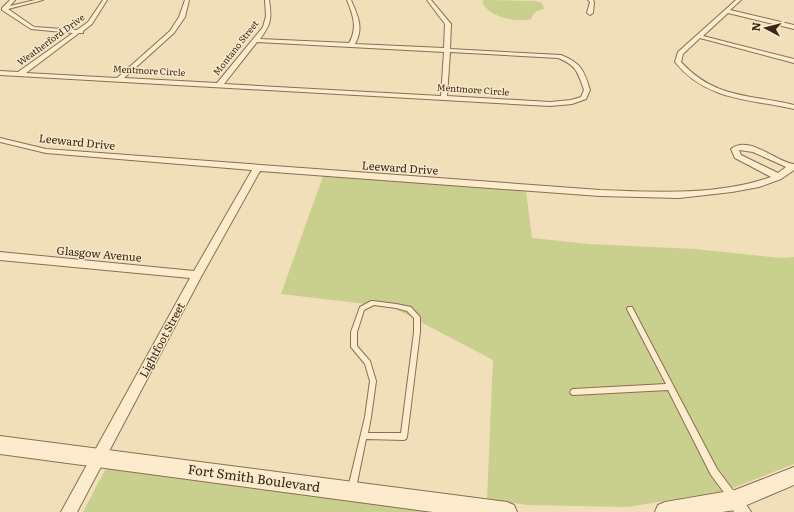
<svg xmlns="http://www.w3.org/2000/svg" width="794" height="512" viewBox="0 0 794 512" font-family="Literata,serif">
<rect width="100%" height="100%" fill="#f1dfba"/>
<path fill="#c9cf8d" d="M485,0l51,1 6,2 2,6 -9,3 -4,7c-14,4 -44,-2 -49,-18z
M323,176l203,15 6,47 57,6 105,5 87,9 13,-1v207l-66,26 -100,17 -101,-2 -40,-6 6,-139 -101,-53 -111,-13z
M106,468l324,44h-347z"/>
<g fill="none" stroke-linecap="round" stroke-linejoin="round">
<defs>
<path id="service" d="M371,301h2l23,3 15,3 9,10v15l-13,105 -1,2 -2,1 -38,-1 -10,49 -1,3 -3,1 -3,-1 -1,-3 17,-71 5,-36 -5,-17 -14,-17v-15l9,-25zM374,305l22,3 11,3 7,7v14l-13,101h-33l3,-16 5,-36 -6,-20 -13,-15v-14l7,-22z
M628,307h4l85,162 18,24 1,3 -1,3 -3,1 -3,-1 -18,-24 -43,-85 -95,5 -2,-1 -1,-2 1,-2 2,-1 93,-5 -39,-75z"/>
<path id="minor" d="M10,0h5l-5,6 25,-6h8l-35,9 26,18 43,3 11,-8 15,-22h4l-15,24 -9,7v2h-4l-53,40 91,5 53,-47 9,-14 6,-17h4l-4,17 -11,16 -50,45 93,5 46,-56 3,-11 -1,-16h4c3,19 2,24 -9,39l89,4c9,-15 4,-28 -2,-43h4c7,16 13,28 4,44l89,4 1,-24 -18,-24h4l20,24 -1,25 111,6c20,8 23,15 29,35l-4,9 -14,5 -22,2 -550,-31v-4l18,1 55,-39 -42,-4 -29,-19v-2zM257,42l187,10 -3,44 -217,-12zM450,52l108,6c18,7 20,14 26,32l-3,7 -10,3 -21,2 -103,-6z
M588,0h5l1,2 -1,11 -3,2 -3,-2 3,-11z
M736,0h5l-11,10 64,15v4l-66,-16 -25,23 91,23v4l-94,-25 -17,16 -2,8c34,37 68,32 113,43v4c-44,-10 -88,-8 -119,-47l3,-10z
M0,138l46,11 554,41c56,2 117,6 171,-13l-36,-19 -4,-9c18,-15 46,14 63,15v6l-13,9 -22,8 -27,5 -53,6 -79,-2 -340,-25 -59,106 -124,235h-16l129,-234 -190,-18v-8l194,19 58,-101 -206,-17 -46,-11zM739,150l14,2 33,15 -8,6 -37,-18z
M735,492l5,3 11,17h-17l-7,-12 3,-5z"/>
<path id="tertiary" d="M0,436l507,66 7,3 3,7h-84l-433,-58z
M794,467v18l-59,25 -13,2h-67l3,-7 7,-3 70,-12z"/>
</defs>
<use href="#service" stroke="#896e53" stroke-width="2"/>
<use href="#minor" stroke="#896e53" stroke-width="2"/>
<use href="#tertiary" stroke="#896e53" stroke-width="2"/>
<use href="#service" fill="#fceccd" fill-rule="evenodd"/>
<use href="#minor" fill="#fceccd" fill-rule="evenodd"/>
<use href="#tertiary" fill="#fceccd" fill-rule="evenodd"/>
</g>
<g text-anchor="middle" stroke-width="3" stroke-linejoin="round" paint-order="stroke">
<g font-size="9" fill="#362719" stroke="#f8e9ca">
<text transform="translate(51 40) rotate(-36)" y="3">Weatherford Drive</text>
<text transform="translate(236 48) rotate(-52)" y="3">Montano Street</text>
<text transform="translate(149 71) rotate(3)" y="3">Mentmore Circle</text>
<text transform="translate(473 90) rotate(4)" y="3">Mentmore Circle</text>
</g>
<g font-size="11" fill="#362719" stroke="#f8e9ca">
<text transform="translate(77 142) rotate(6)" y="4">Leeward Drive</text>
<text transform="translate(400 168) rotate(4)" y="4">Leeward Drive</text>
<text transform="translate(99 254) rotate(5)" y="4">Glasgow Avenue</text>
<text transform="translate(162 340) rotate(-62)" y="4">Lightfoot Street</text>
</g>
<g font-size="13" fill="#362719" stroke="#f8e9ca">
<text transform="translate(254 478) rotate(8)" y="5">Fort Smith Boulevard</text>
</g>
</g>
<g transform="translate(766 28) rotate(277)" stroke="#f8e9ca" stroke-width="3" paint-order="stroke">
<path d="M0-3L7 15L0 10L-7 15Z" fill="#362719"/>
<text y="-6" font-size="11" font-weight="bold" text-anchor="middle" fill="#362719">N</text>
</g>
</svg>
